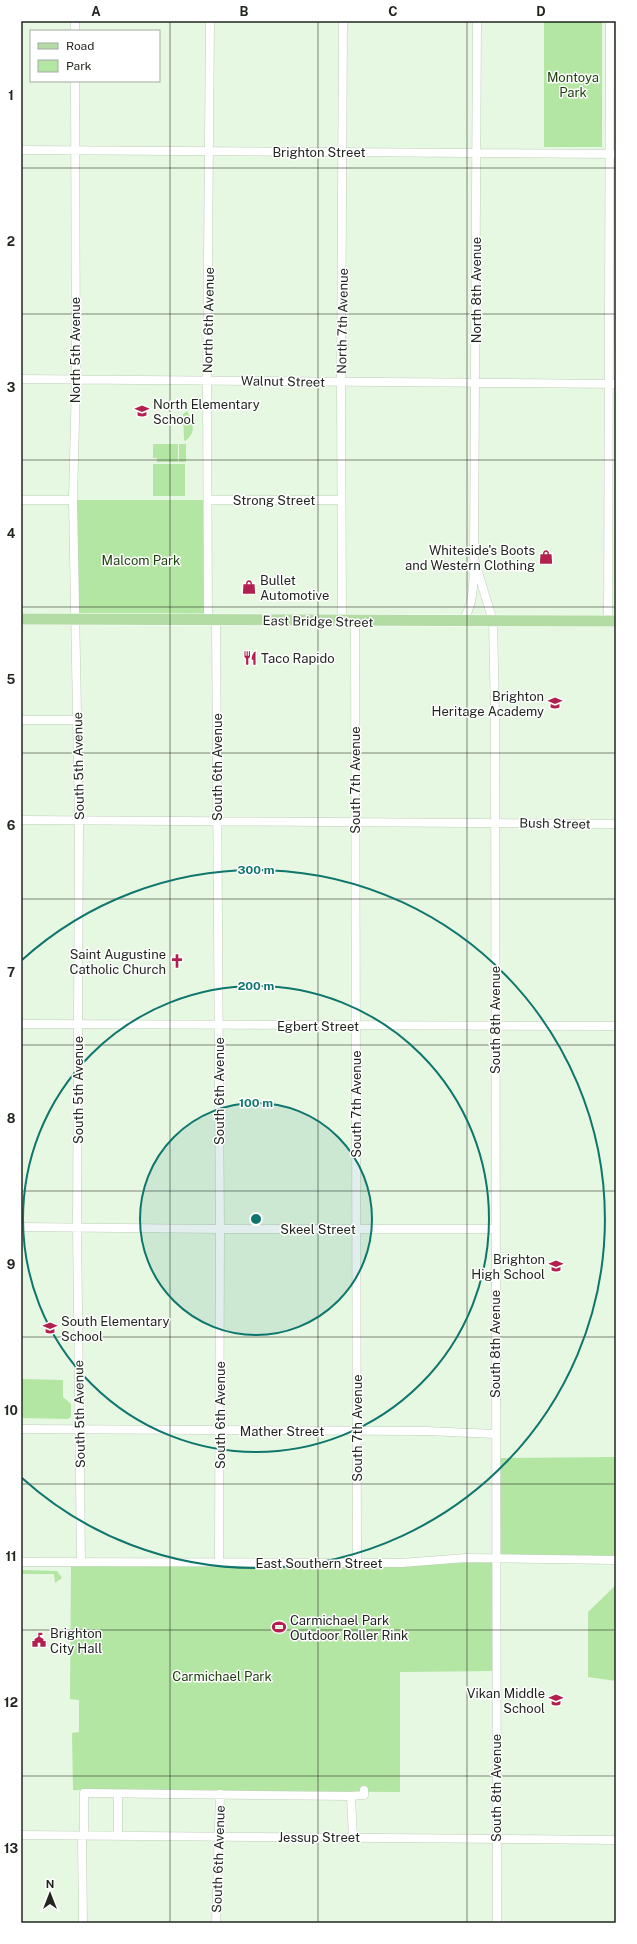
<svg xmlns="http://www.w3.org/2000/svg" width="637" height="1944" viewBox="0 0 637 1944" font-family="'Public Sans',sans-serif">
<rect width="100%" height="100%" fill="#e6f8e1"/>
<path fill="#b3e5a3" d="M544,21h58v126h-58z
M187,411c6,10 10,22 -2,30l-1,-1 -1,-26z
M153,444h25v18h-21v-4h-4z
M179,444h7v18h-7z
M153,464h32v32h-32z
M73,500h135v120l-133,-1z
M22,1379l41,1v17l8,7v13l-3,2 -46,-1z
M616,1457v103l-120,-2v113l-96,1v120l-327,-2 -1,-57 7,-1v-32l-9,-1 1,-137 425,-4 -1,-100z
M21,1570l36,1 5,7 -7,5 -1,-9h-33z
M616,1585v96l-28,-4v-65z"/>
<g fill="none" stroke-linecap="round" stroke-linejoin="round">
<defs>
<path id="minor" d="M477,21l-3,538 19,62 2,93 2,1209
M75,31v-10
M75,81l1,299 -3,120 6,321 -2,405 4,336
M21,150l595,4
M21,379l595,5
M21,500h52
M208,500h133
M208,620l-1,-240 3,-359
M216,620l4,609 -1,333
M342,621l-1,-239 2,-361
M355,621l2,942
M462,621c12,-15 11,-36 12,-55
M608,621l2,-600
M21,720h56
M21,820l595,4
M21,1024l595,2
M21,1227l199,2h275
M21,1429l405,2 69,3
M21,1562l380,1 65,-5 150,2
M118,1794v42
M21,1835l595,5
M82,1836l1,87
M84,1836v-43l267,3
M353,1838l-2,-42 13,-1v-5
M216,1923l4,-129"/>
<path id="major" d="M21,619l595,2"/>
</defs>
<use href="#minor" stroke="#becfb9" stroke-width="9"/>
<use href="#major" stroke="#fff" stroke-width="12"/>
<use href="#minor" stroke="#fff" stroke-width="8"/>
<use href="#major" stroke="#b2dca4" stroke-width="11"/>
</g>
<path fill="none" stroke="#21271f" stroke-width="1" stroke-opacity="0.55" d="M170,21v1902M318,21v1902M467,21v1902M21,168h595M21,314h595M21,460h595M21,607h595M21,753h595M21,899h595M21,1045h595M21,1191h595M21,1337h595M21,1484h595M21,1630h595M21,1776h595"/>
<circle cx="256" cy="1219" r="116" fill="#0f766e" fill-opacity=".12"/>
<g fill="none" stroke="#0f766e" stroke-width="2">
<circle cx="256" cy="1219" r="116"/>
<circle cx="256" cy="1219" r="233"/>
<path d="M22 960A349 349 0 1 1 22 1478"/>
</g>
<defs>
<symbol id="school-bare" viewBox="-9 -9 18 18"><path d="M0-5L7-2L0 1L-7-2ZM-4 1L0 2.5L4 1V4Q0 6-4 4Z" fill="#b2214e" stroke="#fff" stroke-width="2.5" paint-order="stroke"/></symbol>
<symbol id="shop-bare" viewBox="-9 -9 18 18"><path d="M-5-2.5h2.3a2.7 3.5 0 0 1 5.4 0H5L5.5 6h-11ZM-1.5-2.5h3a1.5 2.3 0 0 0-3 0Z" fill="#b2214e" stroke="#fff" stroke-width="2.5" paint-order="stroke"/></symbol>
<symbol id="restaurant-bare" viewBox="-9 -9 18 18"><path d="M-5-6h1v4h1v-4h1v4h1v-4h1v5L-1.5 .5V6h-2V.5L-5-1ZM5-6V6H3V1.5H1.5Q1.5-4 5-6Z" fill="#b2214e" stroke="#fff" stroke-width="2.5" paint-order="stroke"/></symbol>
<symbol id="church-bare" viewBox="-9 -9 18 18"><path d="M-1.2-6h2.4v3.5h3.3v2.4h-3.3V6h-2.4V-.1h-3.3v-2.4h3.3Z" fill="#b2214e" stroke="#fff" stroke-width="2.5" paint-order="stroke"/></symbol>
<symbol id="stadium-bare" viewBox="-9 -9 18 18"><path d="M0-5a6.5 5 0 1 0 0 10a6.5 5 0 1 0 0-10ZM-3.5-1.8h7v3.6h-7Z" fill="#b2214e" stroke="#fff" stroke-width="2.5" paint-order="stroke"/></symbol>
<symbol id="civic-bare" viewBox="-9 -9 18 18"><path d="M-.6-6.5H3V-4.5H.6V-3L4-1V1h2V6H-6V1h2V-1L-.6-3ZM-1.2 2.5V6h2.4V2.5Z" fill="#b2214e" stroke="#fff" stroke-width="2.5" paint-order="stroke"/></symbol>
</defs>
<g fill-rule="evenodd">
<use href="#school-bare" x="132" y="401" width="20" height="20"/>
<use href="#shop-bare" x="536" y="547" width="20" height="20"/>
<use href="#shop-bare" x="239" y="577" width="20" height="20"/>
<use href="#restaurant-bare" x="240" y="648" width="20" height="20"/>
<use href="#school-bare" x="545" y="693" width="20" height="20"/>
<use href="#church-bare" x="167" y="951" width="20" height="20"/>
<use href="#school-bare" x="546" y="1256" width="20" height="20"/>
<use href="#school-bare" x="40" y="1318" width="20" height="20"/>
<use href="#stadium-bare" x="269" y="1617" width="20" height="20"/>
<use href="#civic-bare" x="29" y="1630" width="20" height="20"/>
<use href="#school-bare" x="546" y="1690" width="20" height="20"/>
</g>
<g text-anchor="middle" stroke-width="3" stroke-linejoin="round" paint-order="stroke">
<g font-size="13" fill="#1c430c" stroke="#fff">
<text x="573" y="82">Montoya<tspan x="573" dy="15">Park</tspan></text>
<text x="141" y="565">Malcom Park</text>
<text x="222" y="1681">Carmichael Park</text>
</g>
<g font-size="13" fill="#21271f" stroke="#fff">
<text x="319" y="157">Brighton Street</text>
<text transform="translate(476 290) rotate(-90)" y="5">North 8th Avenue</text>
<text transform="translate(208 320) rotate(-89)" y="5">North 6th Avenue</text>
<text transform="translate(342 321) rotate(-89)" y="5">North 7th Avenue</text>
<text transform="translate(75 350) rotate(-90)" y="5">North 5th Avenue</text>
<text transform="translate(283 381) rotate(1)" y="5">Walnut Street</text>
<text x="274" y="505">Strong Street</text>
<text transform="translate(318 621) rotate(1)" y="5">East Bridge Street</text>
<text transform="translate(78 766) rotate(-91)" y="5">South 5th Avenue</text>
<text transform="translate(217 767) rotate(-90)" y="5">South 6th Avenue</text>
<text transform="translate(355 780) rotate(-90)" y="5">South 7th Avenue</text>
<text transform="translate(555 823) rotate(1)" y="5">Bush Street</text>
<text transform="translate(495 1020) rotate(-90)" y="5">South 8th Avenue</text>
<text x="318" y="1031">Egbert Street</text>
<text transform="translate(78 1090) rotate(-90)" y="5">South 5th Avenue</text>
<text transform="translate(219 1091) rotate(-90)" y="5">South 6th Avenue</text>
<text transform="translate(356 1104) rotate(-90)" y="5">South 7th Avenue</text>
<text x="318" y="1234">Skeel Street</text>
<text transform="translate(495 1344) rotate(-90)" y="5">South 8th Avenue</text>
<text transform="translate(79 1414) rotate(-91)" y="5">South 5th Avenue</text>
<text transform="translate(220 1415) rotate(-90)" y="5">South 6th Avenue</text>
<text transform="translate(357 1428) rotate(-90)" y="5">South 7th Avenue</text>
<text x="282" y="1436">Mather Street</text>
<text x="319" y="1568">East Southern Street</text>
<text transform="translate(496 1788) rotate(-90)" y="5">South 8th Avenue</text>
<text x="319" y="1842">Jessup Street</text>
<text transform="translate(218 1859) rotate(-88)" y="5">South 6th Avenue</text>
</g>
<g font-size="13" fill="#21271f" stroke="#fff" text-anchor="start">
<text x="153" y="409">North Elementary<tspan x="153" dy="15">School</tspan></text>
<text x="535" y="555" text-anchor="end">Whiteside's Boots<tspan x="535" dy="15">and Western Clothing</tspan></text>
<text x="260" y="585">Bullet<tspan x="260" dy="15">Automotive</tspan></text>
<text x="261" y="663">Taco Rapido</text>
<text x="544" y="701" text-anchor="end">Brighton<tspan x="544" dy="15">Heritage Academy</tspan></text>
<text x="166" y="959" text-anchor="end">Saint Augustine<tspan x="166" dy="15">Catholic Church</tspan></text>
<text x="545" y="1264" text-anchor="end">Brighton<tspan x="545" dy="15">High School</tspan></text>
<text x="61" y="1326">South Elementary<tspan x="61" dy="15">School</tspan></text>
<text x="290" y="1625">Carmichael Park<tspan x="290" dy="15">Outdoor Roller Rink</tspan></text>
<text x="50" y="1638">Brighton<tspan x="50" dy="15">City Hall</tspan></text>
<text x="545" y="1698" text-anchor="end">Vikan Middle<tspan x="545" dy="15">School</tspan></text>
</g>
</g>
<circle cx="256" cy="1219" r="6" fill="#0f766e" stroke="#fff" stroke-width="2"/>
<g font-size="12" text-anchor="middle" font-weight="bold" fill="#0f766e" stroke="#fff" stroke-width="3" stroke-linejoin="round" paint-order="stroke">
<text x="256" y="874">300 m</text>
<text x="256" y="990">200 m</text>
<text x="256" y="1107">100 m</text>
</g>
<rect width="637" height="1944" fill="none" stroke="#ffffff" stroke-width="44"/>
<rect x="30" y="30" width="130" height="52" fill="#ffffff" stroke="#a6a9a5"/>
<rect x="38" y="43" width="20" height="6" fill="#b2dca4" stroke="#a6a9a5"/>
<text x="66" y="50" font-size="12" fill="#21271f">Road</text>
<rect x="38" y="60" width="20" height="12" fill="#b3e5a3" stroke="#a6a9a5"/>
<text x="66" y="70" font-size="12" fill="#21271f">Park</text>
<g transform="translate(50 1894)" stroke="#ffffff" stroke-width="3" paint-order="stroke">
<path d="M0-3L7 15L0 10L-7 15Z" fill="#21271f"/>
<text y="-6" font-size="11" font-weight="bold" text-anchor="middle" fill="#21271f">N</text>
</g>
<rect x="22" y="22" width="593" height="1900" fill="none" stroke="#21271f" stroke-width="1.5"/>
<g font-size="13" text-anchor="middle" font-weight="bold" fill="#21271f">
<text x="96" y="16">A</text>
<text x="244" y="16">B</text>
<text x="393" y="16">C</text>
<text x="541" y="16">D</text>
<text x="11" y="100">1</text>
<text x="11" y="246">2</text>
<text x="11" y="392">3</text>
<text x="11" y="538">4</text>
<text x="11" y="684">5</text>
<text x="11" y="830">6</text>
<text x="11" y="977">7</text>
<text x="11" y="1123">8</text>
<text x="11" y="1269">9</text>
<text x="11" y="1415">10</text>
<text x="11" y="1561">11</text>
<text x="11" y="1707">12</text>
<text x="11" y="1853">13</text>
</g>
</svg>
